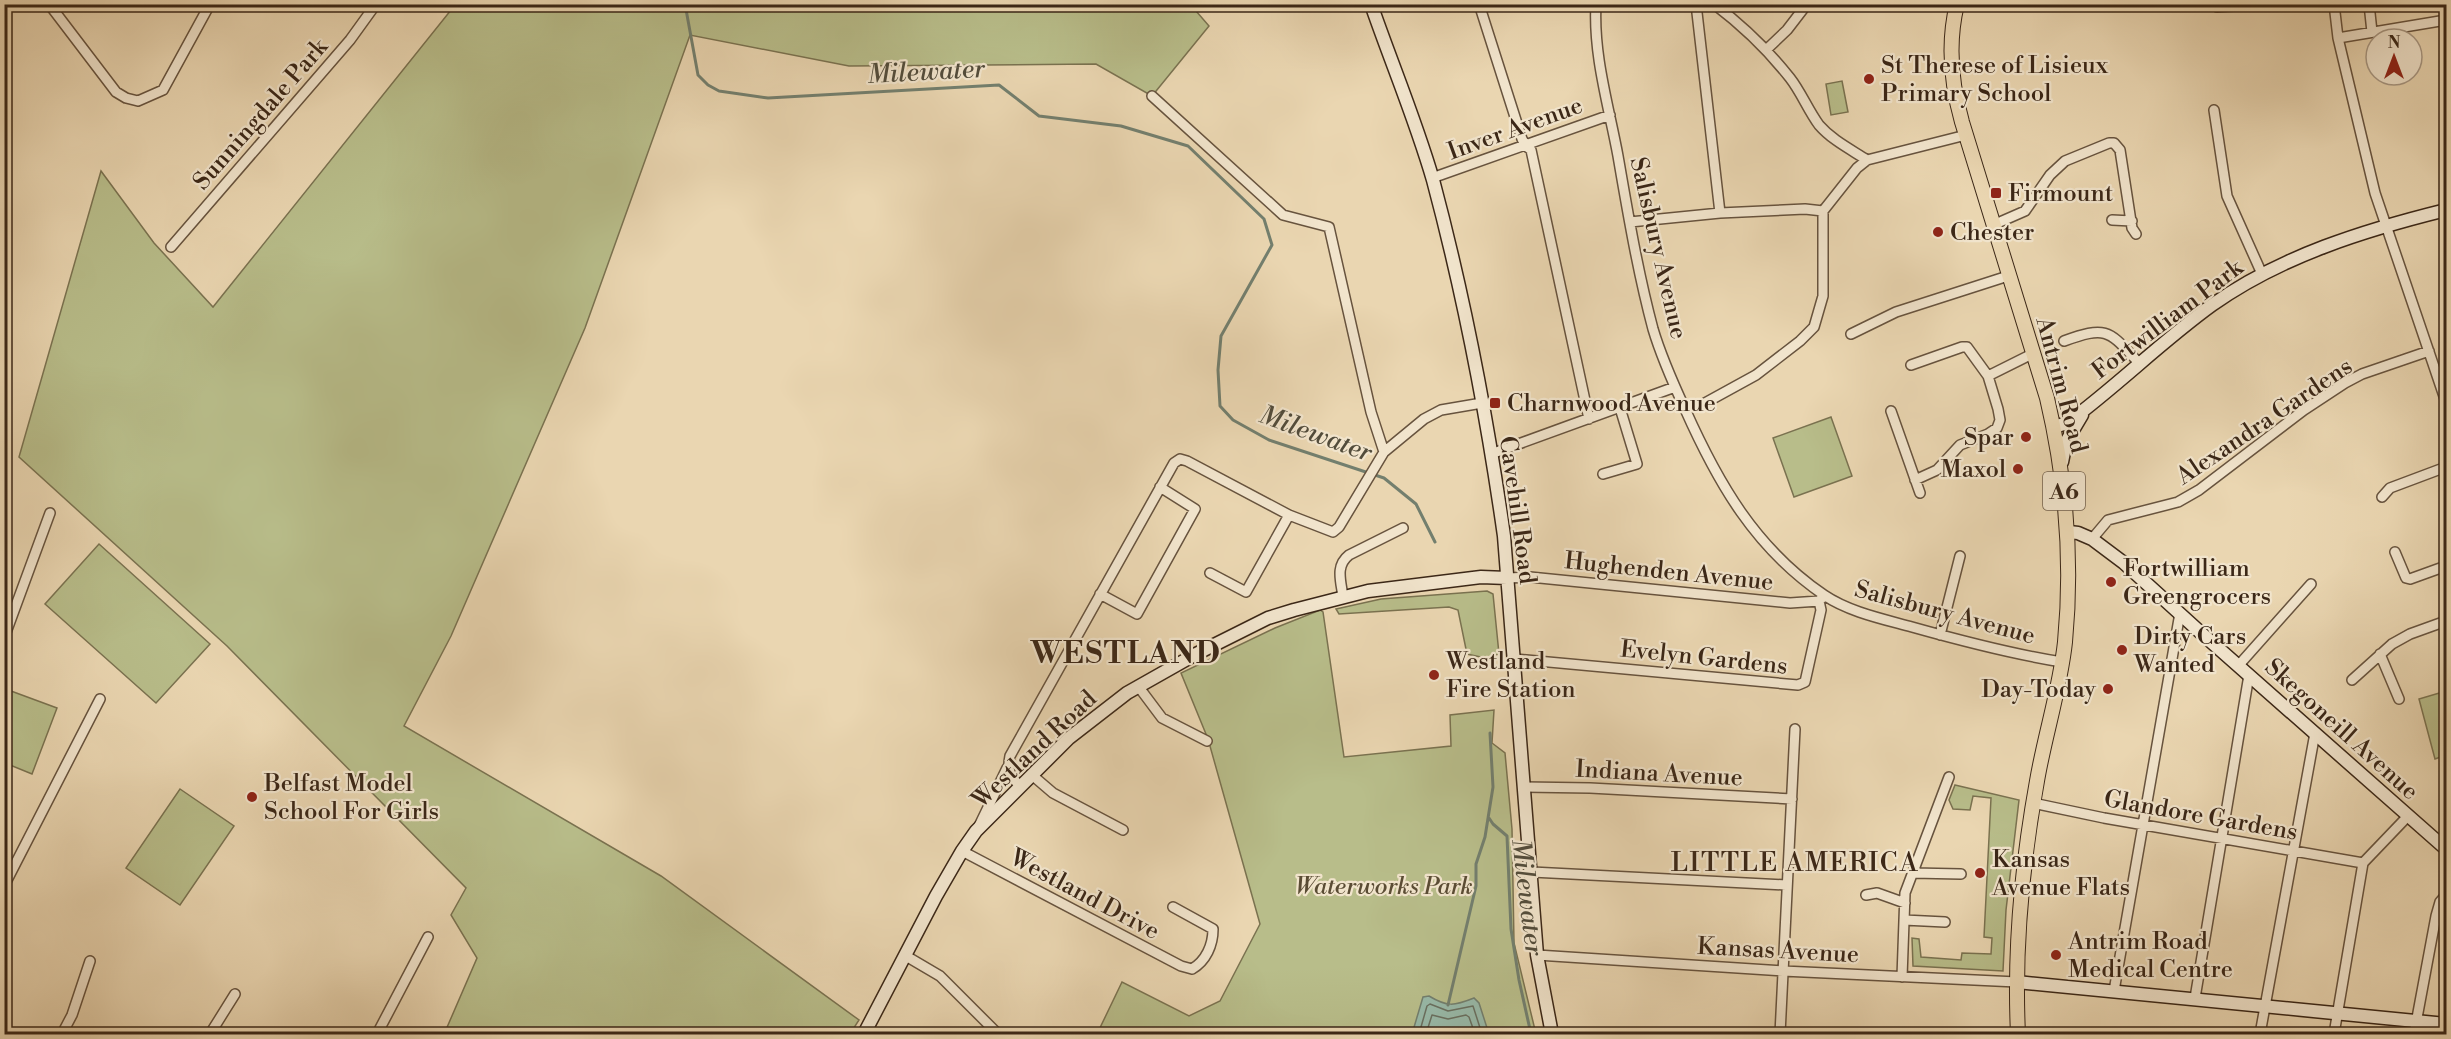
<svg xmlns="http://www.w3.org/2000/svg" width="2451" height="1039" viewBox="0 0 2451 1039" font-family="'Libre Bodoni',serif">
<rect width="100%" height="100%" fill="#ead6b1"/>
<filter id="stains"><feTurbulence type="fractalNoise" baseFrequency=".00333" numOctaves="4"/><feColorMatrix values="0 0 0 0 .2 0 0 0 0 .09 0 0 0 0 .02 0 0 0 .5 -.17"/></filter>
<radialGradient id="worn" r=".72"><stop offset=".6" stop-color="#630" stop-opacity="0"/><stop offset="1" stop-color="#630" stop-opacity=".3"/></radialGradient>
<path fill="#b8bd8a" stroke="#7a7250" stroke-width="1.5" d="M1190,4l19,22 -57,70 -56,-32 -247,2 -159,-31 -105,293 -134,308 -47,90 257,150 198,144 -9,14h-401l-4,-2 32,-74 -26,-43 15,-27 -239,-242 -208,-189 82,-286 53,72 59,64 242,-302z
M1842,81l6,31 -17,3 -5,-31z
M1831,417l21,59 -58,21 -21,-59z
M99,544l111,100 -54,59 -111,-99z
M1487,591l6,3 6,60 -14,4 -18,-4 -9,-44 -9,-3 -110,7 -3,-5 45,-10z
M1320,610l3,2 21,145 107,-11 -1,-31 44,-5 -2,33 13,10 7,76 2,114 22,91h-439l25,-52 67,34 31,-15 40,-77 -52,-185 -27,-66 94,-45z
M11,691l46,17 -25,66 -27,-11v-55z
M2446,691v64l-11,4 -16,-60z
M1955,785l64,15 -13,110 -3,61 -90,-5 -1,-28 7,1 2,18 40,3 1,-7 29,1 1,-16 -8,-1 7,-139 -18,-2 -3,14 -17,-1 -4,-9z
M180,789l54,37 -54,79 -54,-37z"/>
<path fill="#98b9a8" stroke="#737f6e" stroke-width="1.5" d="M1429,996c18,11 25,10 45,2l5,5 10,31h-77l11,-37z"/>
<g fill="none" stroke-linecap="round" stroke-linejoin="round">
<path stroke="#6a7060" stroke-width="1.5" d="M1419,1034l8,-28 3,-2 18,7 25,-5 9,28
M1426,1034l6,-19 16,4 18,-4 3,2 6,17"/>
<path stroke="#737f6e" stroke-width="3" d="M685,4l13,71 10,10 11,6 49,7 231,-13 40,31 82,10 67,20 76,73 8,26 -51,91 -3,34 2,36 13,14 36,20 115,38 32,26 19,38
M1489,818l4,6 14,12 4,93 8,51 12,54
M1448,1005l28,-119v-22l9,-27 8,-50 -3,-54"/>
<defs>
<path id="street" d="M49,4l67,88 10,6 12,3 25,-11 47,-86
M1479,4l43,135 4,7 5,4 58,269
M1596,4c-3,51 13,103 22,152 10,58 20,117 35,173 8,27 20,54 32,80 33,74 70,139 139,186 25,17 59,24 88,32 50,14 99,27 150,35
M1696,4l24,209
M1714,4c29,22 54,46 76,74 11,14 18,32 29,47 13,15 31,24 48,35
M2334,4l4,34 37,155 71,209
M2369,4l3,28
M2217,7l48,-3
M2338,38l108,-18
M1766,50l21,-20 20,-26
M1152,96l131,119 46,12 42,185 13,40
M2214,110l13,86 35,78
M1432,178l178,-63
M2112,220l20,1
M1630,222l90,-9 85,-4 18,2
M1993,225l32,-14 25,-36 15,-14 44,-18h5l6,7 12,78 4,6
M171,247l179,-207 26,-36
M1851,334l45,-22 112,-36
M2064,341c44,-16 45,-10 75,22
M1911,365l51,-18h5l21,29
M1705,403l51,-28 44,-34 14,-14 9,-31v-85l34,-43 10,-8 99,-25
M1891,411l29,82
M1491,454l184,-67
M1603,474l34,-10 -17,-56
M1915,480l22,-10 23,-25 28,-11 9,-6 3,-8 -2,-11 -10,-33 44,-22
M2382,497l8,-9 56,-21
M2092,539l16,-19 70,-18 21,-12 105,-80 41,-27 17,-9 67,-23
M2395,552l11,26 4,1 36,-13
M1210,573l36,19 43,-77
M1507,578l23,-1 260,26 29,-2 4,-4
M1100,594l37,20 58,-105 -35,-22
M1343,597c-2,-16 -8,-31 6,-42l54,-27
M1940,635l20,-79
M4,638l46,-125
M2380,654l19,45
M1515,659l283,26 7,-3 16,-72 -2,-9
M2238,666l73,-82
M2352,680l40,-36 18,-10 36,-13
M1138,686l24,32 45,23
M1032,775l21,18 70,37
M1020,786c-10,-10 -13,-15 -10,-30l164,-293 6,-4 7,2 102,54 44,17 6,-5 45,-75 40,-33 17,-9 41,-7
M1524,787l66,1 202,11
M2033,803l71,15 259,45
M979,826l28,-58
M962,851l219,115 11,3c14,-8 21,-24 21,-40l-40,-22
M1532,872l254,13
M1913,873l48,1
M4,886l96,-187
M1866,895l11,-2 28,10
M1904,920l41,2
M1537,955l246,16 234,11
M906,956l34,20 58,58
M1902,977l3,-84 44,-116
M2114,991l66,-378
M2195,998l54,-323
M62,1034l10,-19 18,-54
M210,1034l25,-40
M377,1034l51,-97
M1780,1034l15,-305
M2260,1034l55,-301
M2334,1034l29,-171 45,-47
M2414,1034l22,-118 4,-14 6,-7"/>
<path id="secondary" d="M1371,4c20,58 45,117 62,176 31,116 54,236 71,356l33,419 15,79
M2054,427l13,-4c50,-37 94,-81 145,-118 69,-49 153,-75 234,-95
M2062,462l4,-20 16,-27
M2069,532l9,1 14,6 32,24 76,69 246,217
M2017,982l429,42
M864,1034l72,-138 26,-45 14,-20 93,-93 58,-45 69,-39 72,-36 26,-8 74,-19 113,-14 26,1"/>
<path id="primary" d="M1957,4c-10,41 -6,79 5,118l85,276c19,81 26,161 18,244 -5,47 -20,92 -28,139 -15,83 -23,169 -19,253"/>
</defs>
<use href="#street" stroke="#67533e" stroke-width="12"/>
<use href="#secondary" stroke="#3b2717" stroke-width="15"/>
<use href="#primary" stroke="#3b2717" stroke-width="16"/>
<use href="#street" stroke="#f1e4cc" stroke-width="9"/>
<use href="#secondary" stroke="#f1e4cc" stroke-width="12"/>
<use href="#primary" stroke="#ead6b1" stroke-width="14"/>
</g>
<g fill="#8f2418" stroke="#f1e4cc" stroke-width="2">
<circle cx="1869" cy="79" r="6"/>
<rect x="1990" y="187" width="12" height="12" rx="3"/>
<circle cx="1938" cy="232" r="6"/>
<rect x="1489" y="397" width="12" height="12" rx="3"/>
<circle cx="2026" cy="437" r="6"/>
<circle cx="2018" cy="469" r="6"/>
<circle cx="2111" cy="582" r="6"/>
<circle cx="2122" cy="650" r="6"/>
<circle cx="1434" cy="675" r="6"/>
<circle cx="2108" cy="689" r="6"/>
<circle cx="252" cy="797" r="6"/>
<circle cx="1980" cy="873" r="6"/>
<circle cx="2056" cy="955" r="6"/>
</g>
<g text-anchor="middle" stroke-width="4.5" stroke-linejoin="round" paint-order="stroke">
<rect fill="#f1e4cc" stroke="#72604d" stroke-width="1.5" x="2043" y="472" width="42" height="38" rx="4.5"/>
<g font-size="22" font-weight="bold" fill="#3b2717">
<text x="2064" y="499">A6</text>
</g>
<g font-size="24" fill="#3b2717" stroke="#f1e4cc" text-anchor="start">
<text x="1881" y="73">St Therese of Lisieux<tspan x="1881" dy="28">Primary School</tspan></text>
<text x="2008" y="201">Firmount</text>
<text x="1950" y="240">Chester</text>
<text x="1507" y="411">Charnwood Avenue</text>
<text x="2014" y="445" text-anchor="end">Spar</text>
<text x="2006" y="477" text-anchor="end">Maxol</text>
<text x="2123" y="576">Fortwilliam<tspan x="2123" dy="28">Greengrocers</tspan></text>
<text x="2134" y="644">Dirty Cars<tspan x="2134" dy="28">Wanted</tspan></text>
<text x="1446" y="669">Westland<tspan x="1446" dy="28">Fire Station</tspan></text>
<text x="2096" y="697" text-anchor="end">Day-Today</text>
<text x="264" y="791">Belfast Model<tspan x="264" dy="28">School For Girls</tspan></text>
<text x="1992" y="867">Kansas<tspan x="1992" dy="28">Avenue Flats</tspan></text>
<text x="2068" y="949">Antrim Road<tspan x="2068" dy="28">Medical Centre</tspan></text>
</g>
<g font-size="24" fill="#3b2717" stroke="#f1e4cc">
<text transform="translate(260 114) rotate(-49)" y="8">Sunningdale Park</text>
<text transform="translate(1515 128) rotate(-20)" y="8">Inver Avenue</text>
<text transform="translate(1659 248) rotate(77)" y="8">Salisbury Avenue</text>
<text transform="translate(2167 319) rotate(-37)" y="8">Fortwilliam Park</text>
<text transform="translate(2062 385) rotate(75)" y="8">Antrim Road</text>
<text transform="translate(2264 421) rotate(-34)" y="8">Alexandra Gardens</text>
<text transform="translate(1518 510) rotate(82)" y="8">Cavehill Road</text>
<text transform="translate(1669 571) rotate(6)" y="8">Hughenden Avenue</text>
<text transform="translate(1945 612) rotate(15)" y="8">Salisbury Avenue</text>
<text transform="translate(1704 657) rotate(6)" y="8">Evelyn Gardens</text>
<text transform="translate(2342 729) rotate(42)" y="8">Skegoneill Avenue</text>
<text transform="translate(1034 749) rotate(-43)" y="8">Westland Road</text>
<text transform="translate(1659 773) rotate(3)" y="8">Indiana Avenue</text>
<text transform="translate(2201 815) rotate(10)" y="8">Glandore Gardens</text>
<text transform="translate(1085 894) rotate(28)" y="8">Westland Drive</text>
<text transform="translate(1778 950) rotate(3)" y="8">Kansas Avenue</text>
</g>
<g font-size="24" font-style="italic" fill="#5a4c34" stroke="#f1e4cc">
<text x="1384" y="894">Waterworks Park</text>
</g>
<g font-size="26" font-style="italic" fill="#524c3b" stroke="#f1e4cc">
<text transform="translate(926 71) rotate(-3)" y="9">Milewater</text>
<text transform="translate(1316 433) rotate(20)" y="9">Milewater</text>
<text transform="translate(1528 897) rotate(83)" y="9">Milewater</text>
</g>
<g font-size="26" letter-spacing="1.5" fill="#3b2717" stroke="#f1e4cc">
<text x="1795" y="871">LITTLE AMERICA</text>
</g>
<g font-size="30" font-weight="bold" letter-spacing="1.5" fill="#3b2717" stroke="#f1e4cc">
<text x="1126" y="663">WESTLAND</text>
</g>
</g>
<rect width="2451" height="1039" fill="none" stroke="#ead6b1" stroke-width="24"/>
<rect x="6" y="6" width="2439" height="1027" fill="none" stroke="#3b2717" stroke-width="3"/>
<rect x="12" y="12" width="2427" height="1015" fill="none" stroke="#3b2717" stroke-width="1.5"/>
<g transform="translate(2394 57)"><circle r="28" fill="#f1e4cc" stroke="#a89884" stroke-width="1.5"/>
<path d="M0-4.5L10 22L0 15L-10 22Z" fill="#8f2418"/>
<text y="-9" font-size="16" font-weight="bold" text-anchor="middle" fill="#3b2717">N</text>
</g>
<rect width="100%" height="100%" filter="url(#stains)"/>
<rect width="100%" height="100%" fill="url(#worn)"/>
</svg>
